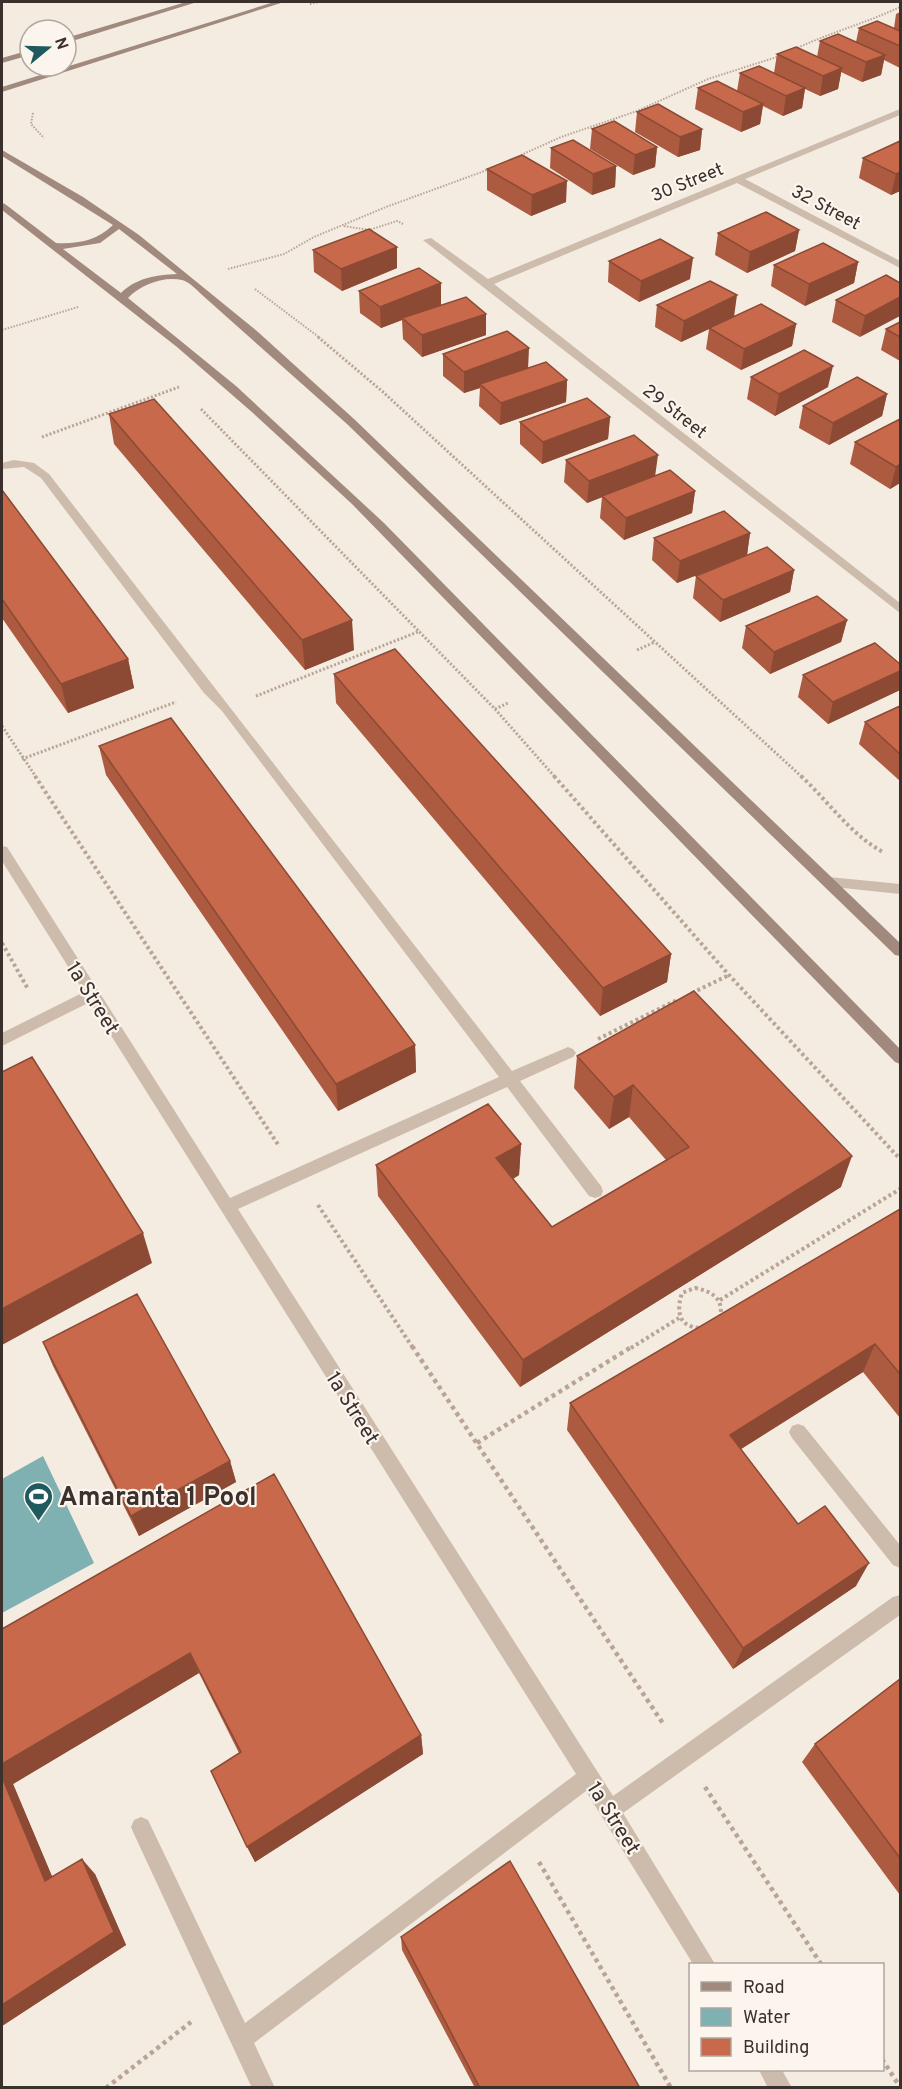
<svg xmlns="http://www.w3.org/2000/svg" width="902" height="2089" viewBox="0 0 902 2089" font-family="Overpass,sans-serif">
<rect width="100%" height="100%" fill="#f4ebe1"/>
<path fill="#7fb0b2" d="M43,1456l51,107 -92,50v-134z"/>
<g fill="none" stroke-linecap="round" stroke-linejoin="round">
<path stroke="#b9a596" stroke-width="2" stroke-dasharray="1.5 1.5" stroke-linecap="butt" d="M310,4l9,-2
M795,49c34,-16 71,-26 105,-42
M33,113l-2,11 13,14
M499,165l62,-28 76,-26 71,-32 72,-23
M344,226l25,4 28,-9 6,3
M228,269l56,-15 30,-17 72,-30 104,-38
M255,289l65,49
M2,330l76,-23"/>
<path stroke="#b9a596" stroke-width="3" stroke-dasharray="2 2" stroke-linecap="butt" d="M318,337l65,55 419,385
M201,409l294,300 60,68
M42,437l137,-50
M637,650l18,-8
M256,696l164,-65
M495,709l13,-6
M2,726l34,51
M22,759l154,-57"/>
<path stroke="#b9a596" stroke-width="4" stroke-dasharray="3 3" stroke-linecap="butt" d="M35,776l244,370
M554,776l175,199 171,184
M801,776c27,25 50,59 82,76
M2,943l26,46
M692,993l37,-18
M598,1039l79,-39
M318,1205l95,143
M695,1288c22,4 31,15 23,37 -28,8 -46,-1 -36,-32z
M720,1300l180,-111
M631,1348l48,-30"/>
<path stroke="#b9a596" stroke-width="4.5" stroke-dasharray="4 4" stroke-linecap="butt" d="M412,1346l252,379
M477,1443l156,-97
M705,1787l116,177
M539,1862l132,226
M882,2059l18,28
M106,2088l85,-66"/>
<path fill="#cdbbac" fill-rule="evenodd" d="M900,109v6l-155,64 155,82v7l-163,-85 -243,101 406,319v10l-477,-373 8,-2 57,41z
M14,460l20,3 15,11 463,597 56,-24 5,2 3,4 -3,4 -53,24 81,105 2,5 -2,5 -6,2 -6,-2 -82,-109 -269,122 375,587 280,-199 7,-2v20l-277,198 92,151h-22l-107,-173 -332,252 21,45h-23l-118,-254 -3,-7 3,-7 7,-3 7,3 97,203 331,-249 -486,-772 -88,44v-13l82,-41 -82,-131v-15l5,1 223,351 269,-121 -277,-366 -18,-18 -163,-215 -17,-11 -22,2v-6z
M829,877l71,7v10l-76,-8 -2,-4 2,-4z
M798,1424l6,2 96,119v23l-7,-3 -101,-127 -3,-6 3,-6z
M759,2070h23l10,18h-24z"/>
<path fill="#a18a7d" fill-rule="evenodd" d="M186,2h11l-131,41v-5z
M274,2h10l-282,90v-5z
M30,50v5l-28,8v-5z
M2,150l81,47 56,38 119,97 96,87 546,524v13l-5,-1 -548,-531 -146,-130c-5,-5 -13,-13 -19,-14 -19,-4 -42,5 -54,18l108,88 148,137 516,526v15l-5,-2 -543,-558 -99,-91 -76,-66 -175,-137v-7l3,1 51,39c21,1 41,-2 57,-18l-111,-69zM119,229l58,45c-21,1 -41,4 -56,19l-58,-44 37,-6z"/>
</g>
<path fill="#ac5a40" d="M900,12v56l-16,-8 -3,15 -19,7 -21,-10 -3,17 -18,7 -15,-7 -3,19 -19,8 -20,-10 -3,18 -19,8 -46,-23 3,-21 39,3 3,-18h34l3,-19 40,3 3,-16 36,1 3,-14h35l2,-14z
M637,112l65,17 -2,21 -22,7 -43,-25z
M592,129l65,18 -2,20 -22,8 -43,-26z
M900,141v50l-9,4 -32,-17 4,-20z
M551,148l65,18 -1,21 -23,8 -42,-27z
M487,169l79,33 -35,14 -44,-26z
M799,230l-4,21 -48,22 -32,-18 3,-22z
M397,247v21l-55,23 -28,-19 -1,-22z
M609,261l81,18 -51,23 -31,-20z
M858,262l-4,21 -49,23 -34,-20 3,-21z
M886,275l-26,62 -28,-15 4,-22z
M359,291l82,14 -8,3 53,27 -64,22 -19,-18 -1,-19 -21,8 -21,-15z
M657,305l139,19 -4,22 -51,24 -35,-21 3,-20 -28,13 -26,-15z
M900,322v39l-19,-11 5,-21z
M443,354l85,14 39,12 -1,22 -66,23 -21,-19 1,-18 -16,5 -21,-17z
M751,377l77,10 -53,29 -28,-17z
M887,394l-5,22 -53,29 -30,-17 4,-22z
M109,414l245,236 -49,20 -191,-226z
M610,417l-2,22 -66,25 -22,-20v-22z
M900,419v64l-10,6 -40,-25 5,-22z
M566,460l89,16 40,15 -3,22 -68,27 -24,-22 2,-21 -15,6 -23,-21z
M2,490l126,169 6,29 -66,25 -66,-95z
M750,533l-3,22 -70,28 -25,-23 2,-22z
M794,570l-4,22 -70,30 -27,-24 3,-22z
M847,620l-6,22 -71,32 -28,-26 4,-22z
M334,674l337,280 -4,28 -67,34 -264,-313z
M803,675l97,15 -72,34 -30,-27z
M900,706v75l-41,-37 6,-22z
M99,746l316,299 1,27 -78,39 -232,-336z
M577,1056l264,131 -321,200 -142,-191 -2,-31 145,-21 -2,31 -6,4 39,48 114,-67 -37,-43 -20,12 -35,-41z
M900,1209v209l-37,-46 -122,77 57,75 58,62 -123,83 -166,-239 3,-27z
M43,1342l187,119 6,21 -97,54 -86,-170z
M274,1474l147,261 2,19 -168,108 -44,-91 28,-18 -40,-80 -186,111 39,93 43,-3 31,71 -124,81v-397z
M900,1679v216l-98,-133 13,-18z
M401,1937l239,151h-165l-73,-138z"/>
<path fill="#8c4a34" d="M885,55l-4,20 -19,7 4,-20z
M842,68l-4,21 -18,7 3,-20z
M805,88l-3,20 -19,8 3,-20z
M763,104l-3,20 -19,8 2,-20z
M702,129l-2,21 -22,7 2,-20z
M657,147l-2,20 -22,8 2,-20z
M616,166l-1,21 -23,8 1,-21z
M900,172v19l-9,4 5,-21z
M567,181l-1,21 -35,14 1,-21z
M799,230l-4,21 -48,22 3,-21z
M397,247v21l-55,23 -1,-22z
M693,258l-3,21 -51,23 2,-21z
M858,262l-4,21 -49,23 4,-22z
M441,283v22l-37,14 -2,-1v2l-21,8 -1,-21z
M737,295l-3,22 -25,11v1l-28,13 3,-21z
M900,297v19l-40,21 5,-21z
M486,314v21l-64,22v-22z
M796,324l-4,22 -51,24 3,-21z
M529,348l-1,22 -48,14v4l-16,5v-21z
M833,366l-5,21 -53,29 4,-22z
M567,380l-1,22 -66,23 1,-22z
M887,394l-5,22 -53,29 4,-22z
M610,417l-2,22 -66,25 1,-22z
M658,455l-3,22 -68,26 2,-22z
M900,464v19l-10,6 6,-22z
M695,491l-3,22 -68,27 2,-22z
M750,533l-3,22 -70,28 3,-22z
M794,570l-4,22 -70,30 3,-22z
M352,620l2,30 -49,20 -3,-30z
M847,620l-6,22 -71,32 4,-22z
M128,659l6,29 -66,25 -7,-29z
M900,671v19l-72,34 5,-22z
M671,954l-4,28 -67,34 3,-28z
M415,1045l1,27 -78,39 -2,-27z
M633,1085l-4,32 -20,12 5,-32z
M521,1144l-2,31 -24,14 1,-31z
M852,1156l-11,31 -321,200 3,-27z
M143,1233l9,30 -150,82v-36z
M875,1344l-12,28 -141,89 8,-26z
M230,1461l6,21 -97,54 -8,-20z
M869,1563l-13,23 -123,83 10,-21z
M190,1653l9,20 -186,111 47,111 -15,-14 -43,-104v-13z
M421,1735l2,19 -168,108 -8,-15z
M82,1859l13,15 31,71 -124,81v-21z"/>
<path fill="#c8694b" stroke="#8c4a34" stroke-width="1.5" d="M877,21l23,10v15l-41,-18z
M838,34l47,21 -19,7 -46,-21z
M796,47l46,21 -19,8 -46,-22z
M759,66l46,22 -19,8 -46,-23z
M717,81l46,23 -20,8 -45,-24z
M658,104l44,25 -22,8 -43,-25z
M614,121l43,26 -22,8 -43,-26z
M573,140l43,26 -23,8 -42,-26z
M900,141v31l-4,2 -33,-16z
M522,155l45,26 -35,14 -45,-26z
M766,212l33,18 -49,22 -32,-19z
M369,229l28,18 -56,22 -28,-19z
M660,239l33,19 -52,23 -32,-20z
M823,243l35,19 -49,22 -35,-19z
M419,268l22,15 -61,24 -21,-16z
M886,275l14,8v14l-35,19 -29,-16z
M710,281l27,14 -53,26 -27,-16z
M466,297l20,17 -64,21 -20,-17z
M761,304l35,20 -52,25 -35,-21z
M900,322v15l-14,-8z
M507,331l22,17 -65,24 -21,-18z
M804,350l29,16 -54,28 -28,-17z
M546,362l21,18 -66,23 -21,-19z
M857,377l30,17 -54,29 -30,-17z
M587,398l23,19 -67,25 -23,-20z
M154,399l198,221 -50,20 -193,-226z
M900,419v45l-4,3 -41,-25z
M634,435l24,20 -69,26 -23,-21z
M670,470l25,21 -69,27 -24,-22z
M2,490l126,169 -67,25 -59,-85z
M724,511l26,22 -70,28 -26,-23z
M767,547l27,23 -71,30 -27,-24z
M817,596l30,24 -73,32 -28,-26z
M875,643l25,21v7l-67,31 -30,-27z
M395,649l276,305 -68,34 -269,-314z
M900,706v48l-35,-32z
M171,718l244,327 -79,39 -237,-338z
M694,991l158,165 -329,204 -147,-195 112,-61 33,40 -25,14 56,69 137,-80 -56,-62 -19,12 -37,-41z
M32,1057l111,176 -141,76v-237z
M900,1209v165l-25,-30 -145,91 68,89 27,-18 44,57 -126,85 -173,-245z
M137,1294l93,167 -99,55 -88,-174z
M274,1474l147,261 -174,112 -36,-76 30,-19 -51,-99 -188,111v-135z
M900,1679v179l-85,-114z
M2,1777l43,104 37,-22 32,73 -112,73z
M510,1861l130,227h-160l-79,-151z"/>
<defs>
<symbol id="stadium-pin" viewBox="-11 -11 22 30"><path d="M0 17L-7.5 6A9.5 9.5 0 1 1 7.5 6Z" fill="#1f5a5e" stroke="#fbf5ee"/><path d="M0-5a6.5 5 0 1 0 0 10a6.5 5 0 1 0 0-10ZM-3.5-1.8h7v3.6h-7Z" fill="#fff"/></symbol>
</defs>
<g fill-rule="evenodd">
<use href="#stadium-pin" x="22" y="1480" width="33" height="45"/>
</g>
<g text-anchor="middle" stroke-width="4.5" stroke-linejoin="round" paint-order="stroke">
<g font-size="18" fill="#3b302b" stroke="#fbf5ee">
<text transform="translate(687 182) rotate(-22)" y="6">30 Street</text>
<text transform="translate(826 207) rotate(28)" y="6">32 Street</text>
<text transform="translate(675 411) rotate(38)" y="6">29 Street</text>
</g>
<g font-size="21" fill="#3b302b" stroke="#fbf5ee">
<text transform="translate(93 998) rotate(58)" y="7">1a Street</text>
<text transform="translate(353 1408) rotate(58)" y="7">1a Street</text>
<text transform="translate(614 1818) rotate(58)" y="7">1a Street</text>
</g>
<g font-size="26" font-weight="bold" fill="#3b302b" stroke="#fbf5ee" text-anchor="start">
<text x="59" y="1505">Amaranta 1 Pool</text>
</g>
</g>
<rect width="902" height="2089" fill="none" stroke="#3b302b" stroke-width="6"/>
<rect x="689" y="1963" width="195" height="108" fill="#fbf5ee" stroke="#aea6a0" stroke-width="1.5"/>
<rect x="701" y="1982" width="30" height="9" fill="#a18a7d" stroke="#aea6a0" stroke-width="1.5"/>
<text x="743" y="1993" font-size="18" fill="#3b302b">Road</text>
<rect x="701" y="2008" width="30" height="18" fill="#7fb0b2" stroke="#aea6a0" stroke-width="1.5"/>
<text x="743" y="2023" font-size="18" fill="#3b302b">Water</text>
<rect x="701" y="2038" width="30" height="18" fill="#c8694b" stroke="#aea6a0" stroke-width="1.5"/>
<text x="743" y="2053" font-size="18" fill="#3b302b">Building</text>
<g transform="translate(48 48) rotate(71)"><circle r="28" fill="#fbf5ee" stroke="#aea6a0" stroke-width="1.5"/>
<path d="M0-4.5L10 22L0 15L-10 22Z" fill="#1f5a5e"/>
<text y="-9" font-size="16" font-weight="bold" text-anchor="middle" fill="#3b302b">N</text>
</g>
</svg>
